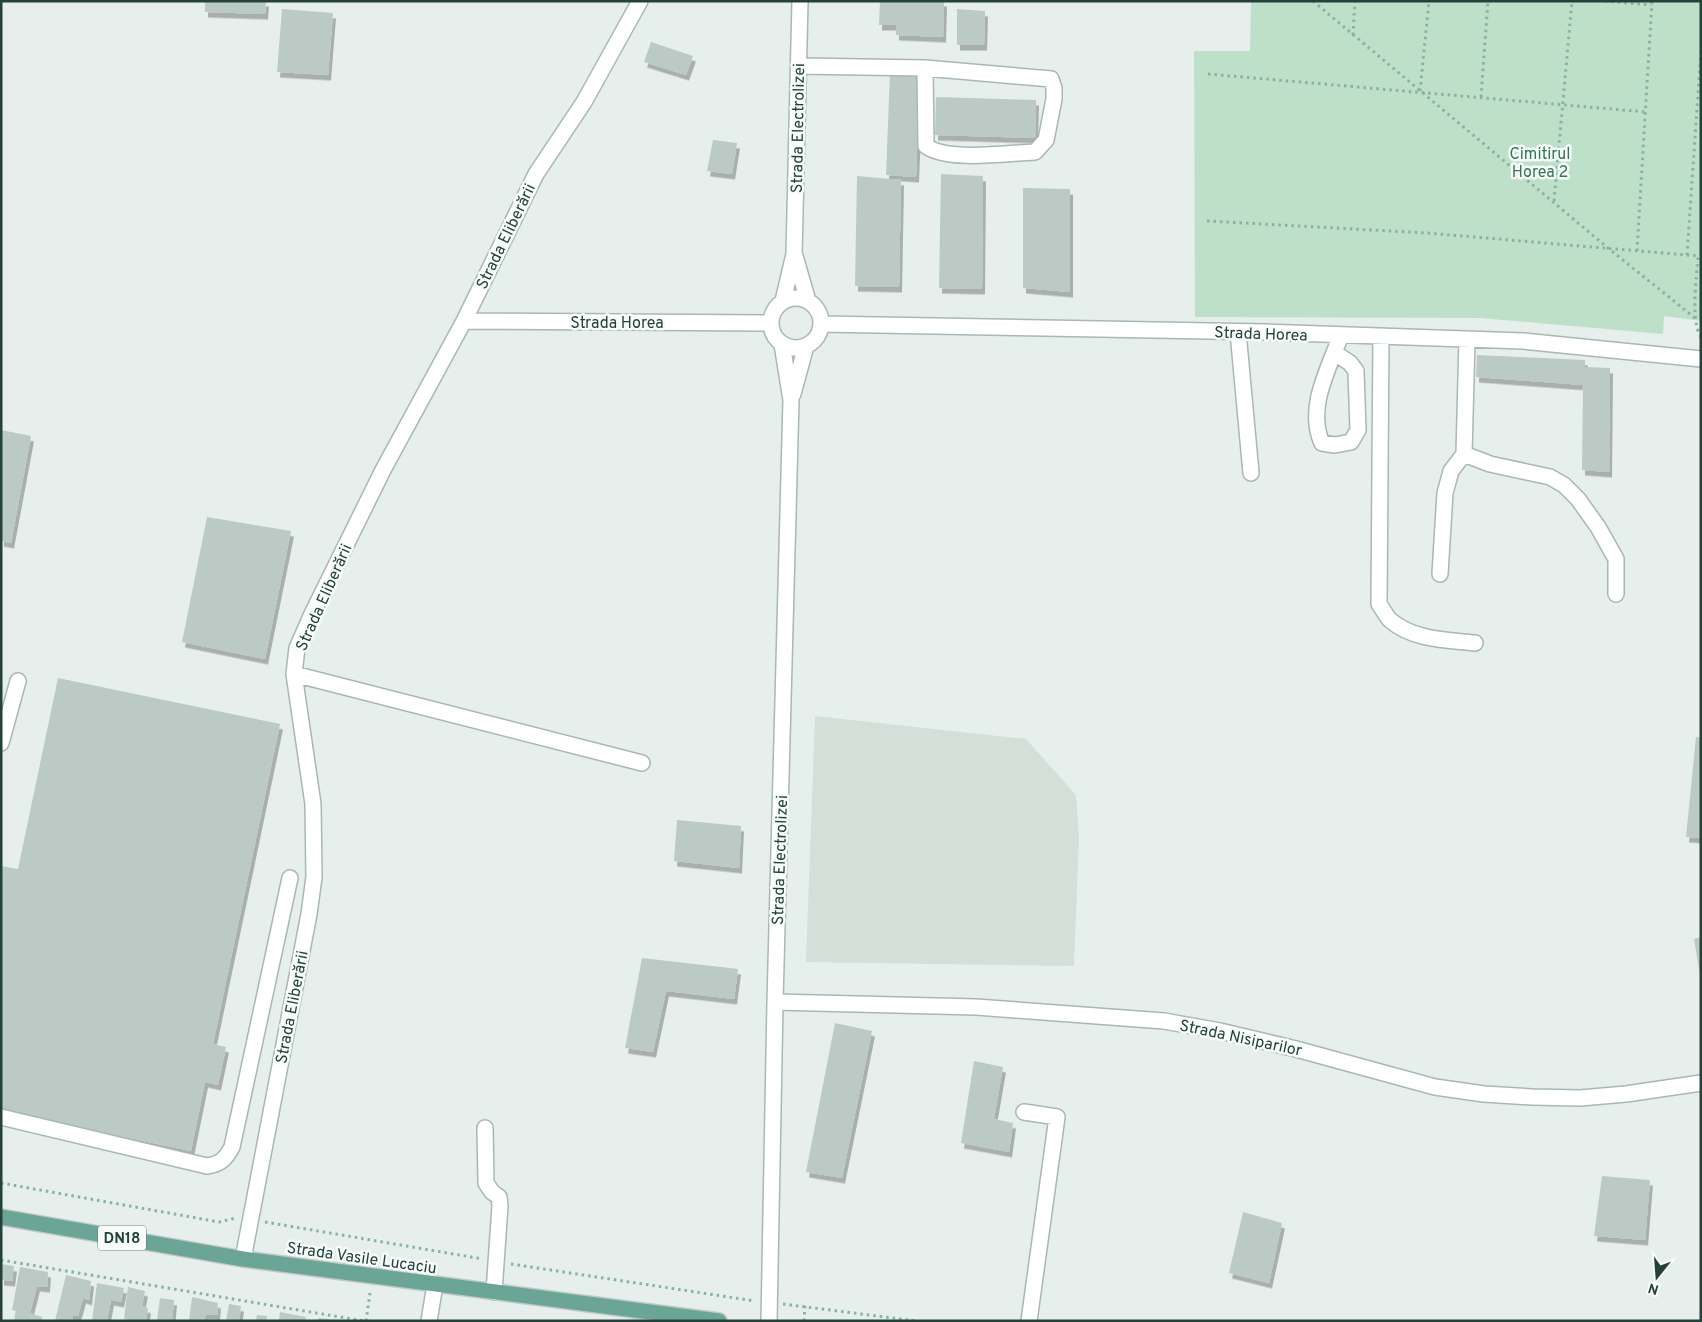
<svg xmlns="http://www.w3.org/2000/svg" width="1702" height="1322" viewBox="0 0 1702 1322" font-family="Overpass,sans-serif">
<defs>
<filter id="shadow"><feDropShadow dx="3" dy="5.5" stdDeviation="0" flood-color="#0004"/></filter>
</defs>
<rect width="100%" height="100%" fill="#e6efeb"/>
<path fill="#d4dfda" d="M815,716l211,23 50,56 3,42 -5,129 -268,-4z"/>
<path fill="#bfe0c8" d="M1251,1h450v320l-37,-5 -1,18 -183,-16 -285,-1 -1,-266h56z"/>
<path fill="#bbcac4" filter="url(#shadow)" d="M205,1h61l-1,13 -60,-2z
M880,1h64l-1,36 -47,-2v-10h-17z
M282,9l51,4 -5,62 -51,-3z
M957,9l28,2 -1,34h-27z
M651,42l42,14 -7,19 -42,-13z
M890,71l30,1 -4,105 -30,-2z
M936,97l100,3 -1,38 -100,-3z
M713,140l24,3 -5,31 -25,-3z
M941,174l42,2 -1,113 -43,-1z
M857,176l44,4 -2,107 -44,-1z
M1023,188l47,1v103l-47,-4z
M1477,355l108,5v7l25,1 -1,104 -27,-2 1,-85 -107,-8z
M1,430l30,6 -20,107 -10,-2z
M207,517l84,14 -26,128 -83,-17z
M58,678l222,46 -67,320 13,3 -8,38 -13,-3 -14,69 -190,-40v-245l17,3z
M1696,737l5,1v100l-15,-1z
M677,820l64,6 -2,42 -65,-7z
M1701,937v38h-1l-6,-36z
M642,958l96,11 -4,30 -68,-8 -13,61 -28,-4z
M835,1023l37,8 -30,147 -36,-6z
M974,1061l29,6 -9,52 19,4 -4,29 -48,-9z
M1602,1176l48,4 -5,60 -51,-4z
M1243,1212l39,11 -13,60 -40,-10z
M1,1264l13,2 -2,15 -11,-1z
M20,1267l28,5 -1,15 -10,-1 -7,27 12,4v4h-28l2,-10 -4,-1z
M66,1275l25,6 -2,19 -6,-2 -5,18 -5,-1 -1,6h-17z
M97,1283l27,5 -3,14 -10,-2 -4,21h-15z
M128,1287l17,4 -3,15 6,2 -2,13 -22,-2z
M192,1297l26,6 -1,12 -11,-1 -2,7h-15z
M160,1298l14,2 -2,21h-15z
M229,1304l12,2 -2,15h-13z
M280,1312l26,5 -1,4h-26z
M257,1315l10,1 -1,5h-10z
M318,1318l11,1v2h-11z"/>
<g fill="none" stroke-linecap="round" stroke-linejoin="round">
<defs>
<path id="minor" d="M799,66l126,2 126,11 3,9v11l-8,41 -11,12c-28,1 -87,10 -109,-6l-1,-78
M795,256l13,45
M771 323a25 25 0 1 1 50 0a25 25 0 1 1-50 0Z
M783,301l11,-47 6,-253
M464,321l306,2
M821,324l444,8 258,9 178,18
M1238,332l13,141
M1381,336l-2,268c4,5 7,12 11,16 23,20 56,20 85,23
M1335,353l15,10 6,8 2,59 -7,12 -16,3 -13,-2c-16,-35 7,-75 19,-108
M793,394l13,-48
M1464,454l26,10 60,13 14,8 14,14 20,28 18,32v35
M1440,574l5,-81 6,-22 13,-17 3,-115
M294,674l348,89
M1,743l17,-62
M775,1002l201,5 188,14 56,10 76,18 139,38 49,7 48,3 48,1 46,-4 75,-11
M1024,1112l33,5 -28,204
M1,1117l206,49c13,-2 18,-6 25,-19l58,-269
M485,1128l1,55 6,9 7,5 1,9 -6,86
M243,1259l66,-345 5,-37 -1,-73 -19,-130 3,-26 15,-34 71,-144 81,-149 72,-147 48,-72 56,-101
M429,1321l6,-36
M769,1321l6,-319 16,-602 -9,-56"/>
<path id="major" d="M1,1217l242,42 476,62"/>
</defs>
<use href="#minor" stroke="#a8b8b2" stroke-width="18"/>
<use href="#major" stroke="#c2cac8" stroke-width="18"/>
<path stroke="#86b3a5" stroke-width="3" stroke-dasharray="2.5 4" stroke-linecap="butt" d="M1313,1l295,247 87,70
M1605,1l46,4
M1353,35l2,-34
M1208,74l438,38
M1420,91l9,-90
M1481,97l7,-96
M1554,201l18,-200
M1207,221l220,12 271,23c-1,20 -8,65 3,81
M1637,251l15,-250
M1687,255l14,-205
M1,1183l218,39 17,-4
M265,1222l218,37
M1,1260l363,61
M511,1264l244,37
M783,1304l133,17
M366,1321l4,-28
M804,1321l1,-15"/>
<use href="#minor" stroke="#fff" stroke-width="15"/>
<use href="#major" stroke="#6aa596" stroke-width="15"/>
</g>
<g text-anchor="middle" stroke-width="5" stroke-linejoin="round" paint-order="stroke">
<rect fill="#f7fbf9" stroke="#637a73" stroke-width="1" x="98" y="1225.5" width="48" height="25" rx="4"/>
<g font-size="15" font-weight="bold" fill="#24423a">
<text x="122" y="1243">DN18</text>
</g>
<g font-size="16" fill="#24423a" stroke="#f7fbf9">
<text transform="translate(797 128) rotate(-89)" y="6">Strada Electrolizei</text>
<text transform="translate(505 236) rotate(-64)" y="6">Strada Eliberării</text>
<text x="617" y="328">Strada Horea</text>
<text transform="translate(1261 333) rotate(2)" y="6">Strada Horea</text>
<text transform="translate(323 597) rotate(-66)" y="6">Strada Eliberării</text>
<text transform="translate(779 860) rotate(-88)" y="6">Strada Electrolizei</text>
<text transform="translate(291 1007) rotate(-79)" y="6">Strada Eliberării</text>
<text transform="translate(1241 1037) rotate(12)" y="6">Strada Nisiparilor</text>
<text transform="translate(362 1257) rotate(8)" y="6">Strada Vasile Lucaciu</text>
</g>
<g font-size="16" fill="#2d7a4b" stroke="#f7fbf9">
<text x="1540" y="159">Cimitirul<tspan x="1540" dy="18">Horea 2</tspan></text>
</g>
</g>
<rect width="1702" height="1322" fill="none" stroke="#24423a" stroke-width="5"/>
<g transform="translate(1657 1277) rotate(197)" stroke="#f7fbf9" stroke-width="4" paint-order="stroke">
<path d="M0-4L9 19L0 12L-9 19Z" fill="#24423a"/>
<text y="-8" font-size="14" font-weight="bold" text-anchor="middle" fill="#24423a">N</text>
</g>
</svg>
